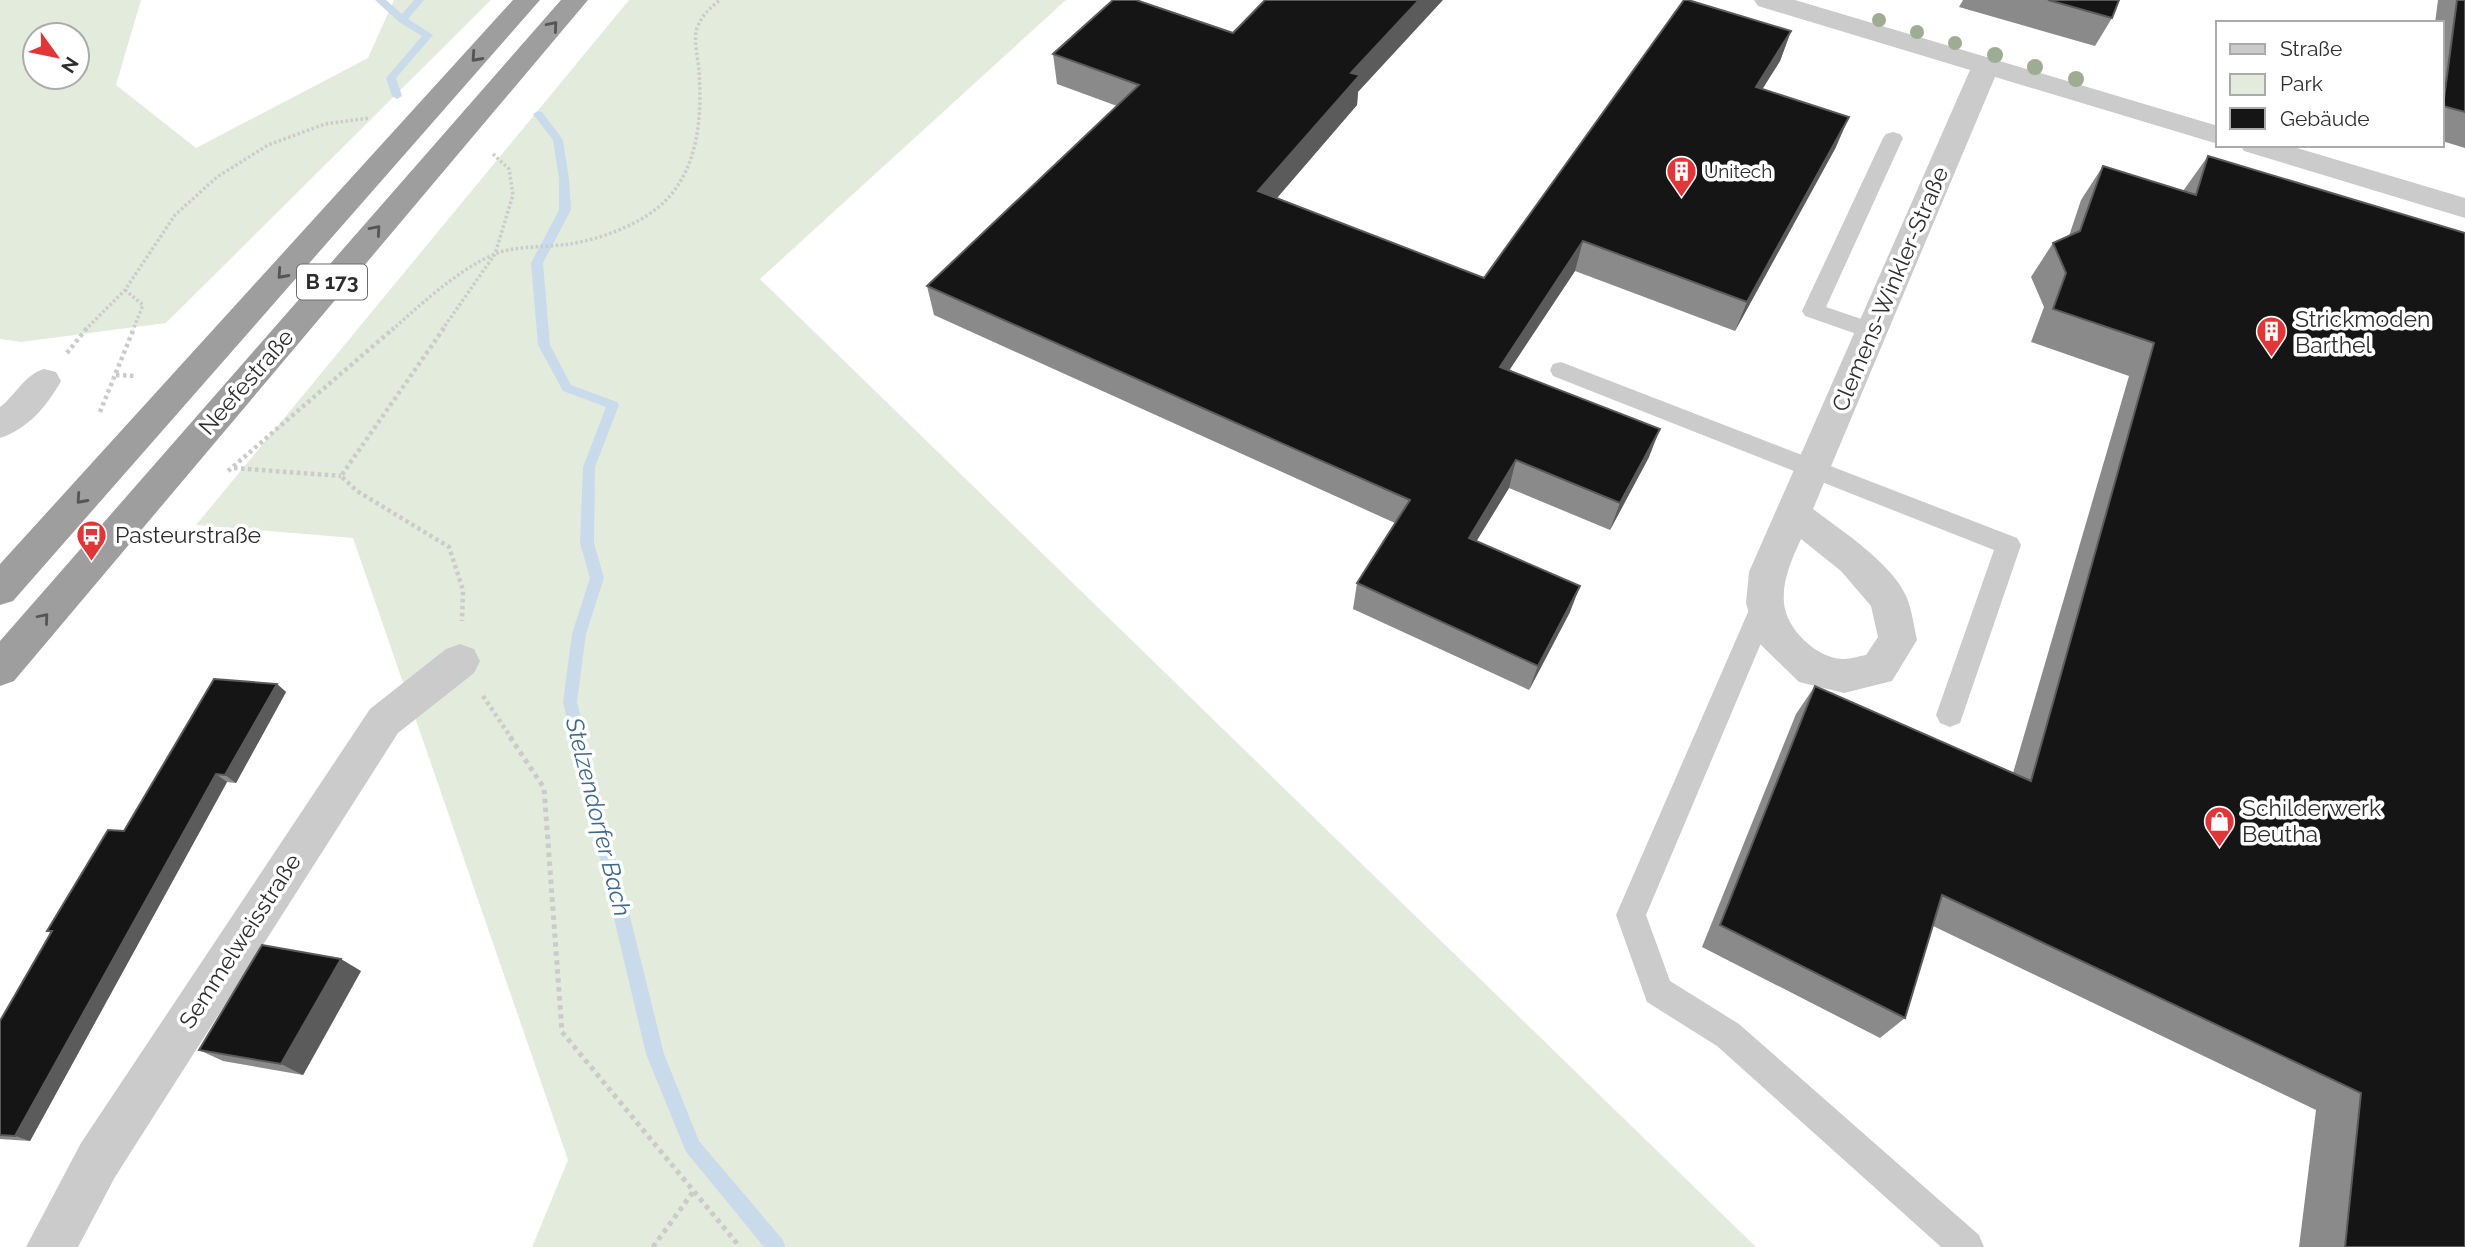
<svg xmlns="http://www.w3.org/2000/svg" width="2465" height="1247" viewBox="0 0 2465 1247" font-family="Raleway,sans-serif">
<rect width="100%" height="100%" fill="#fff"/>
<path fill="#e3ebdc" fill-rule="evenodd" d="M0,0h141l-25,85 80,63 172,-90 26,-58h97l-325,323 -145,19 -21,-3zM35,35h42v42h-42z
M629,0h437l-306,279 996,968h-1224l36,-87 -215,-622 -157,-13z"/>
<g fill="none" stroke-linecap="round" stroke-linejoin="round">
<path fill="#c9dbeb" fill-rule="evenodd" d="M375,0h11l16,14 12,-14h10l-16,19 25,16 -37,43 6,18 -5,3 -5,-3 -6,-18 36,-42 -23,-14z
M538,111l4,1 21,28 6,39 2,31 -28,53 7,82 21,40 46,17 2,3 -24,62 -1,76 10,35 -18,56 -9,68 87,352 35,87 84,99 2,7h-21l-77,-94 -3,-6 -38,-93 -83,-352 9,-68 18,-56 -10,-35 3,-76 23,-60 -43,-16 -25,-46 -7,-82 28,-53v-31l-6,-39 -20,-26z"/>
<path stroke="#cbcbcb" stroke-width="3.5" stroke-dasharray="2.5 2.5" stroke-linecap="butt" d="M125,290l18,15 -10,25
M85,330l40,-40 50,-75 42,-38 51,-32 57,-21 44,-6
M392,330c29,-26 67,-61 103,-76 22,-9 50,-6 74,-10 33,-5 77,-21 100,-47 30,-34 33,-83 30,-126 -1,-13 -6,-31 -2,-43 5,-13 13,-20 23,-28
M442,330l53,-76 18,-59 -4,-26 -16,-15"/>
<path stroke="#cbcbcb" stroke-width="4.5" stroke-dasharray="3.5 3.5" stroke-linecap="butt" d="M444,328l-103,148 16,15 92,56 14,43 -1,31
M67,353l20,-25
M116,375l20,1
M100,412l34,-84
M234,468l107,8
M228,471l166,-143
M483,696l29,43"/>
<path stroke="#cbcbcb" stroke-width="5" stroke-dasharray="4.5 4.5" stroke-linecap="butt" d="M510,737l34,51 18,244 178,215
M653,1247l40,-55"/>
<path fill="#cbcbcb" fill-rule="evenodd" d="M1893,132l7,2 3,4 -77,169 53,18 3,6 -3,6 -8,2 -66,-23 -3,-5 81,-173 3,-4z
M1561,362l456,176 4,7 -61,178 -10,4 -10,-4 -4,-8 58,-165 -441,-174 -3,-6 3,-6z
M1765,592l9,3 4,8 -132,312 24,66 69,43 240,211 5,12h-43l-224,-201 -70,-44 -31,-87 136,-312 4,-8z"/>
<path fill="#cbcbcb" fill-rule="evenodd" d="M1754,0h41l423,126v18l-223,-67 -182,432c29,22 80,55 94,89 5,13 7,28 10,42l-25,41 -48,12 -45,-11 -40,-39 -5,-11 -8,-29 3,-31 221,-502 -212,-64zM1801,539l40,32 30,35 7,31 -12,18c-7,1 -15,4 -22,4 -27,0 -58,-30 -60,-56 -2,-23 8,-44 17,-64z
M2240,145h47l178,53v20l-221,-67z
M44,369l12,3 5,9c-14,25 -33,48 -61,57v-31c16,-12 24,-32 44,-38z
M460,644l14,5 6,12 -6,12 -76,60 -283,444 -37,70h-52l55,-104 289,-434 76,-60z"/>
<path fill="#9e9e9e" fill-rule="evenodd" d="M513,0h27l-527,601 -13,4v-41z
M561,0h27l-574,681 -14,5v-45z"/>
</g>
<g fill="#9eac94">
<circle cx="1879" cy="20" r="7"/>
<circle cx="1917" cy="32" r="7"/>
<circle cx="1955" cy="43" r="7"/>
<circle cx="1995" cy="55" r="8"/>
<circle cx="2035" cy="67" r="8"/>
<circle cx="2076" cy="79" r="8"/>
</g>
<path fill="#8a8a8a" d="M1963,0h156l-7,18 -17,28 -136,-39z
M2438,0h27v148l-23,-7v-118h-7z
M1791,31l-11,30 -18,28 74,58 -101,184 -160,-60 -66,99 140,87 -39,73 -101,-42 -33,53 94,71 -41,78 -176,-81 4,-26 38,-60 -461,-208 -7,-29 190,-180 -60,-22 -4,-30 180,-21 125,59 -1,13 -80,93 207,80z
M2208,156l257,1091h-166l17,-137 -383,-184 -28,92 -25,20 -178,-91 94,-233 19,-28 198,87 116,-397 -98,-34 13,-35 -13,-30 22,-34 16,-7 12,-36 22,-34 80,25z
M277,684l9,8 -50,91 -9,-1 -197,359 -30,-2v-118l51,-88 -4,-2 77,-100z
M361,971l-58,104 -80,-14 -24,-11z"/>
<path fill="#5b5b5b" d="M1419,0h24l-85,92 -1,13 -100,116 1,-30 93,-118z
M1791,31l-11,30 -35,56 11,-30z
M1849,117l-13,30 -101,184 12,-29z
M1583,241l-8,30 -82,124 7,-28z
M1660,429l-11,28 -39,73 10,-27z
M1516,460l-7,28 -47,77 7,-27z
M1580,586l-10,26 -41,78 9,-24z
M277,684l9,8 -50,91 -11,-8z
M216,774l11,8 -197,359 -15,-5z
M341,959l20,12 -58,104 -22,-11z"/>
<path fill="#151515" stroke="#5b5b5b" stroke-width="2" d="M1113,0h23l97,33 32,-33h154l-68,73 9,2 -102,116 226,87 200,-278h4l103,31 -35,56 93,30 -102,185 -164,-61 -83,126 160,62 -40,74 -104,-43 -47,78 111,48 -42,80 -181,-83 53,-83 -483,-214 212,-201 -86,-31z
M2048,0h71l-7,18z
M2457,0h8v112l-22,-6z
M2208,156l257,77v1014h-120l16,-154 -419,-198 -37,123 -185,-93 95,-239 216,95 123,-438 -101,-34 13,-36 -13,-30 27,-12 23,-65 93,29z
M214,679l63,5 -52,91 -9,-1 -201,362 -15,-1v-114l52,-90h-5l61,-101 16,1z
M262,945l79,14 -60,105 -82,-14z"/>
<defs><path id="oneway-chevron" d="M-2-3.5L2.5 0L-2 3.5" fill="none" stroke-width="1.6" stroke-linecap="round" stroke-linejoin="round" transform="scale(1.75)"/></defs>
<g stroke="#555">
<use href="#oneway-chevron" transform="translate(553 26) rotate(-49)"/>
<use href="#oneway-chevron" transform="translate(476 57) rotate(132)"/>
<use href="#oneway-chevron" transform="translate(376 230) rotate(-49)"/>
<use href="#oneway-chevron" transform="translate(282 274) rotate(132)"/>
<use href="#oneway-chevron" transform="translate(81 499) rotate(132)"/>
<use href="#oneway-chevron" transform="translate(44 618) rotate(-50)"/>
</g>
<defs>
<symbol id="building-pin" viewBox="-11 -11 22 30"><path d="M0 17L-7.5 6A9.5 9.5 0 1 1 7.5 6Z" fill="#e03638" stroke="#fff"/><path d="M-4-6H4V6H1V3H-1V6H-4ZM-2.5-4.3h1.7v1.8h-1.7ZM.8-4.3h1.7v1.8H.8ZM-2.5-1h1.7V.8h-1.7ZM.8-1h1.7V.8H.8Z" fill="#fff"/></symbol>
<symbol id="bus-pin" viewBox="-11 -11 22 30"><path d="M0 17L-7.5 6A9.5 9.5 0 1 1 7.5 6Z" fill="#e03638" stroke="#fff"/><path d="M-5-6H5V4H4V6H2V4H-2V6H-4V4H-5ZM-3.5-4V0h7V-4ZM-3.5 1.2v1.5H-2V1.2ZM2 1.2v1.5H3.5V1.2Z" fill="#fff"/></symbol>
<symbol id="shop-pin" viewBox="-11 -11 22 30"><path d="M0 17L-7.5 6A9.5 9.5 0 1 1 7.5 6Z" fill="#e03638" stroke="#fff"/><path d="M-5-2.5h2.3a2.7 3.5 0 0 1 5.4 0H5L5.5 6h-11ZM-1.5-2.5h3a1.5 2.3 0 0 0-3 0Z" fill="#fff"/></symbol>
</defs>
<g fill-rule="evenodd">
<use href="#building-pin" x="1664" y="154" width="35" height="47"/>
<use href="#building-pin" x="2254" y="314" width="35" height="47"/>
<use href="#bus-pin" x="74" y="518" width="35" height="47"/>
<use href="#shop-pin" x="2202" y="804" width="35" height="47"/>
</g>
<g text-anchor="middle" stroke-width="7" stroke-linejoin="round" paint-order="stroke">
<g font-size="19" fill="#2e2e2e" stroke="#fff" text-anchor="start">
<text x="1704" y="178">Unitech</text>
</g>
<rect fill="#fff" stroke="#6d6d6d" stroke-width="2" x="297" y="264.5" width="70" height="35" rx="5"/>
<g font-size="21" font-weight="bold" fill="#2e2e2e">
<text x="332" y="289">B 173</text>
</g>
<g font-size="23" fill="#2e2e2e" stroke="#fff">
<text transform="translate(1890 289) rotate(-67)" y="8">Clemens-Winkler-Straße</text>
<text transform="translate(246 382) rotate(-49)" y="8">Neefestraße</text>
<text transform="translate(240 941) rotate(-57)" y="8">Semmelweisstraße</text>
</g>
<g font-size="23" fill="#2e2e2e" stroke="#fff" text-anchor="start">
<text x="2295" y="327">Strickmoden<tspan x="2295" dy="26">Barthel</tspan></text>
<text x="115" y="543">Pasteurstraße</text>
<text x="2242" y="816">Schilderwerk<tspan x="2242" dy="26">Beutha</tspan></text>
</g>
<g font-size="24" font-style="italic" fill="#3f6a8e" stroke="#fff">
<text transform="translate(598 817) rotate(76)" y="8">Stelzendorfer Bach</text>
</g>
</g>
<rect x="2216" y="21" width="228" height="126" fill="#ffffff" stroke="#ababab" stroke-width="2"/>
<rect x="2230" y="44" width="35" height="10" fill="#cbcbcb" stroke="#ababab" stroke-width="2"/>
<text x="2280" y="56" font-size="21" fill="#2e2e2e">Straße</text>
<rect x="2230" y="74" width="35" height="21" fill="#e3ebdc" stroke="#ababab" stroke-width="2"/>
<text x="2280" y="91" font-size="21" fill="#2e2e2e">Park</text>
<rect x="2230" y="108" width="35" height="21" fill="#151515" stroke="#ababab" stroke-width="2"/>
<text x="2280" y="126" font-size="21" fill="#2e2e2e">Gebäude</text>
<g transform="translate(56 56) rotate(123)"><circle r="33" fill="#ffffff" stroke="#ababab" stroke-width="2"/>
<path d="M0-5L12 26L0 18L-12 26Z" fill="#e03638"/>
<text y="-10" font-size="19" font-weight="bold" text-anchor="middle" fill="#2e2e2e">N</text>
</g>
</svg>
